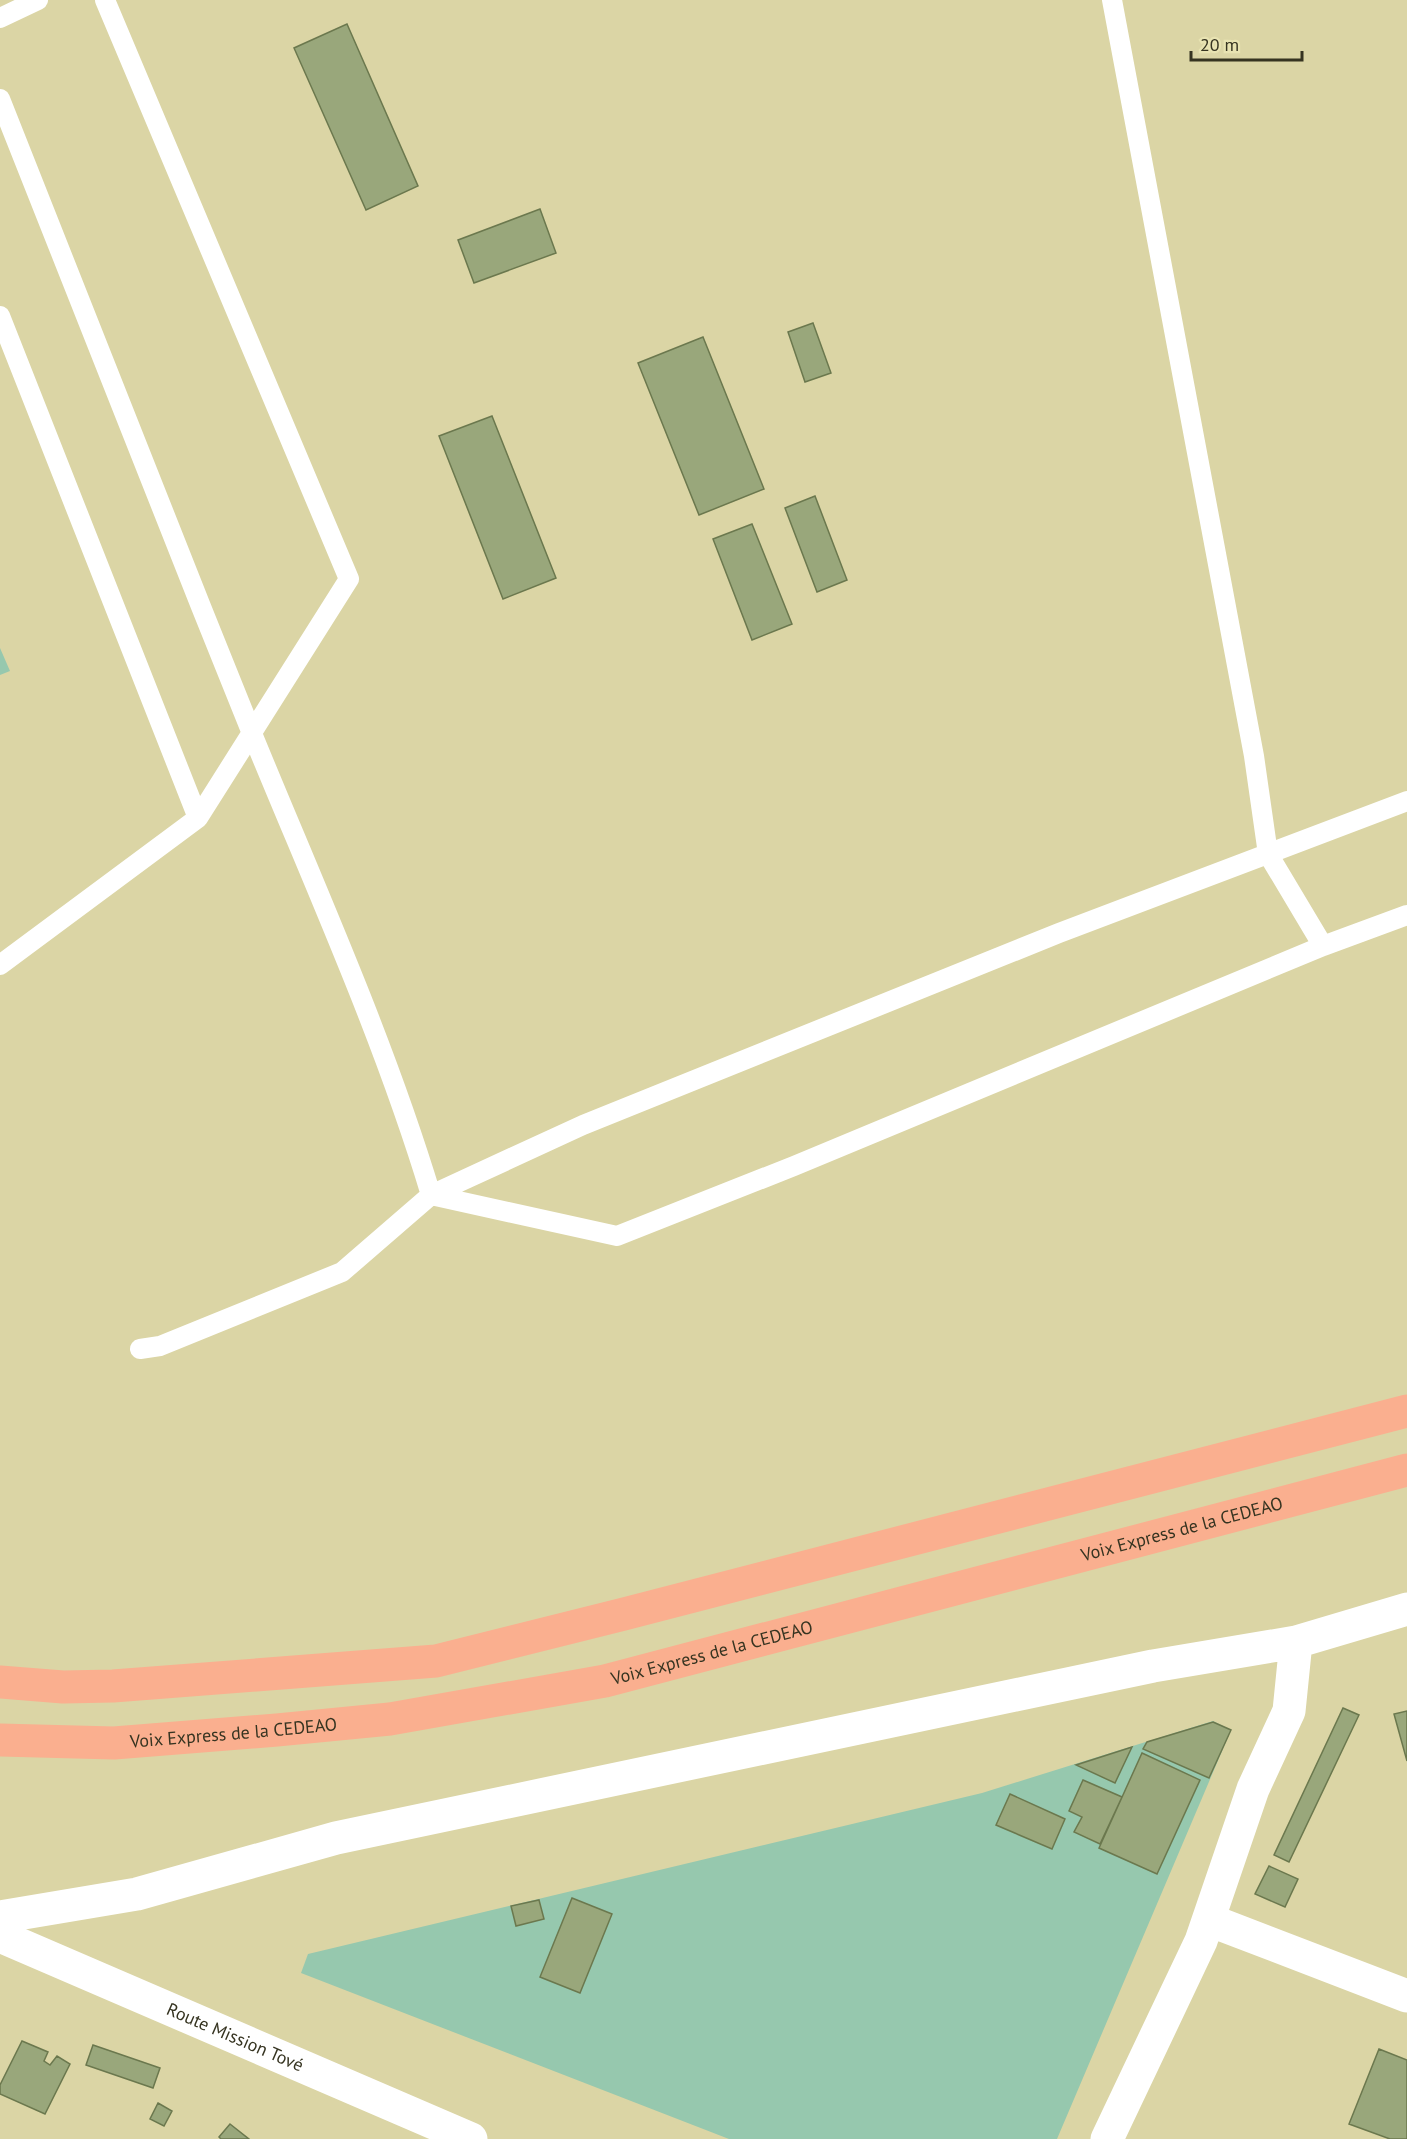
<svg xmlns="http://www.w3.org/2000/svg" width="1407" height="2139" viewBox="0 0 1407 2139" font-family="'PT Sans',sans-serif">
<rect width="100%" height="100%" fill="#dbd5a5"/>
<path fill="#96c8ae" d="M0,648l10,23 -10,4z
M1213,1721l18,9 -174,409h-328l-428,-166 7,-19 674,-161z"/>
<path fill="#99a77b" stroke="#6b784e" stroke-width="1.5" d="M347,24l71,162 -52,24 -72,-162z
M540,209l16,44 -82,30 -16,-43z
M813,323l18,50 -26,9 -17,-50z
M703,337l61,152 -65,26 -61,-152z
M492,416l64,162 -53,21 -64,-163z
M815,496l32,84 -30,12 -32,-84z
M752,524l40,100 -40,16 -39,-101z
M1343,1708l16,7 -70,147 -15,-7z
M1407,1711v50l-13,-47z
M1213,1722l18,8 -22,48 -66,-29 4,-7z
M1132,1747l-17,36 -39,-18z
M1142,1753l58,27 -43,94 -58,-26z
M1083,1780l39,17 -22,47 -26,-12 8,-15 -13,-6z
M1010,1794l55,25 -13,30 -56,-24z
M1269,1866l29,13 -13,28 -30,-13z
M572,1898l40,16 -32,79 -40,-16z
M539,1900l5,19 -28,7 -5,-20z
M22,2041l26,11 -4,9 6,4 7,-9 13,8 -25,50 -45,-20v-9z
M93,2045l67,23 -7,20 -67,-23z
M1379,2049l28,11v79h-17l-41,-15z
M158,2103l14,8 -8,15 -14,-7z
M230,2124l19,15h-28l-2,-2z"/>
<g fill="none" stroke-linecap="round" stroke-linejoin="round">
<path stroke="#fff" stroke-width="20" d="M1112,0l142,756 14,98 55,92
M0,18l38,-18
M0,99c84,211 166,422 251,632 63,154 132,305 180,464l152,-70 476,-192 348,-132
M0,316l198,502 151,-239 -244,-579
M0,965l198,-147
M140,1349l20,-3 182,-74 89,-77 186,41 177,-70 529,-220 84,-31"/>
<path stroke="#fff" stroke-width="33" d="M0,1917l137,-23 199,-56 817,-172 143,-24 111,-33
M1209,1920l198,76
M1107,2139l94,-198 52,-152 36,-78 7,-69"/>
<path stroke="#fff" stroke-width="33" id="s1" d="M0,1936l471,203"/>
<g stroke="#faaf8f" stroke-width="33">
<path d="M0,1682l63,5 50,-1 323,-25 188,-47 783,-203"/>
<path id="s2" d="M0,1740l114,3 163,-13 113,-11 215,-38 802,-211"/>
</g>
</g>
<g text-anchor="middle" stroke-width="5" stroke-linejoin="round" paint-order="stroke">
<g font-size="18" fill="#363421" stroke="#e8e3b2">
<text dy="6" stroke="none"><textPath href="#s2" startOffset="1206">Voix Express de la CEDEAO</textPath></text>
<text dy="6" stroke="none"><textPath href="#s2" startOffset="720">Voix Express de la CEDEAO</textPath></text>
<text dy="6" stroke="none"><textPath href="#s2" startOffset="234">Voix Express de la CEDEAO</textPath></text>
<text dy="6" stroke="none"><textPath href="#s1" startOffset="256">Route Mission Tové</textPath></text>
</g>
</g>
<path d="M1191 51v9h111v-9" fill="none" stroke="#363421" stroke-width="3"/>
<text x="1200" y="51" font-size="18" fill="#363421" stroke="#e8e3b2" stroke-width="4.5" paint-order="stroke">20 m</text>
</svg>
